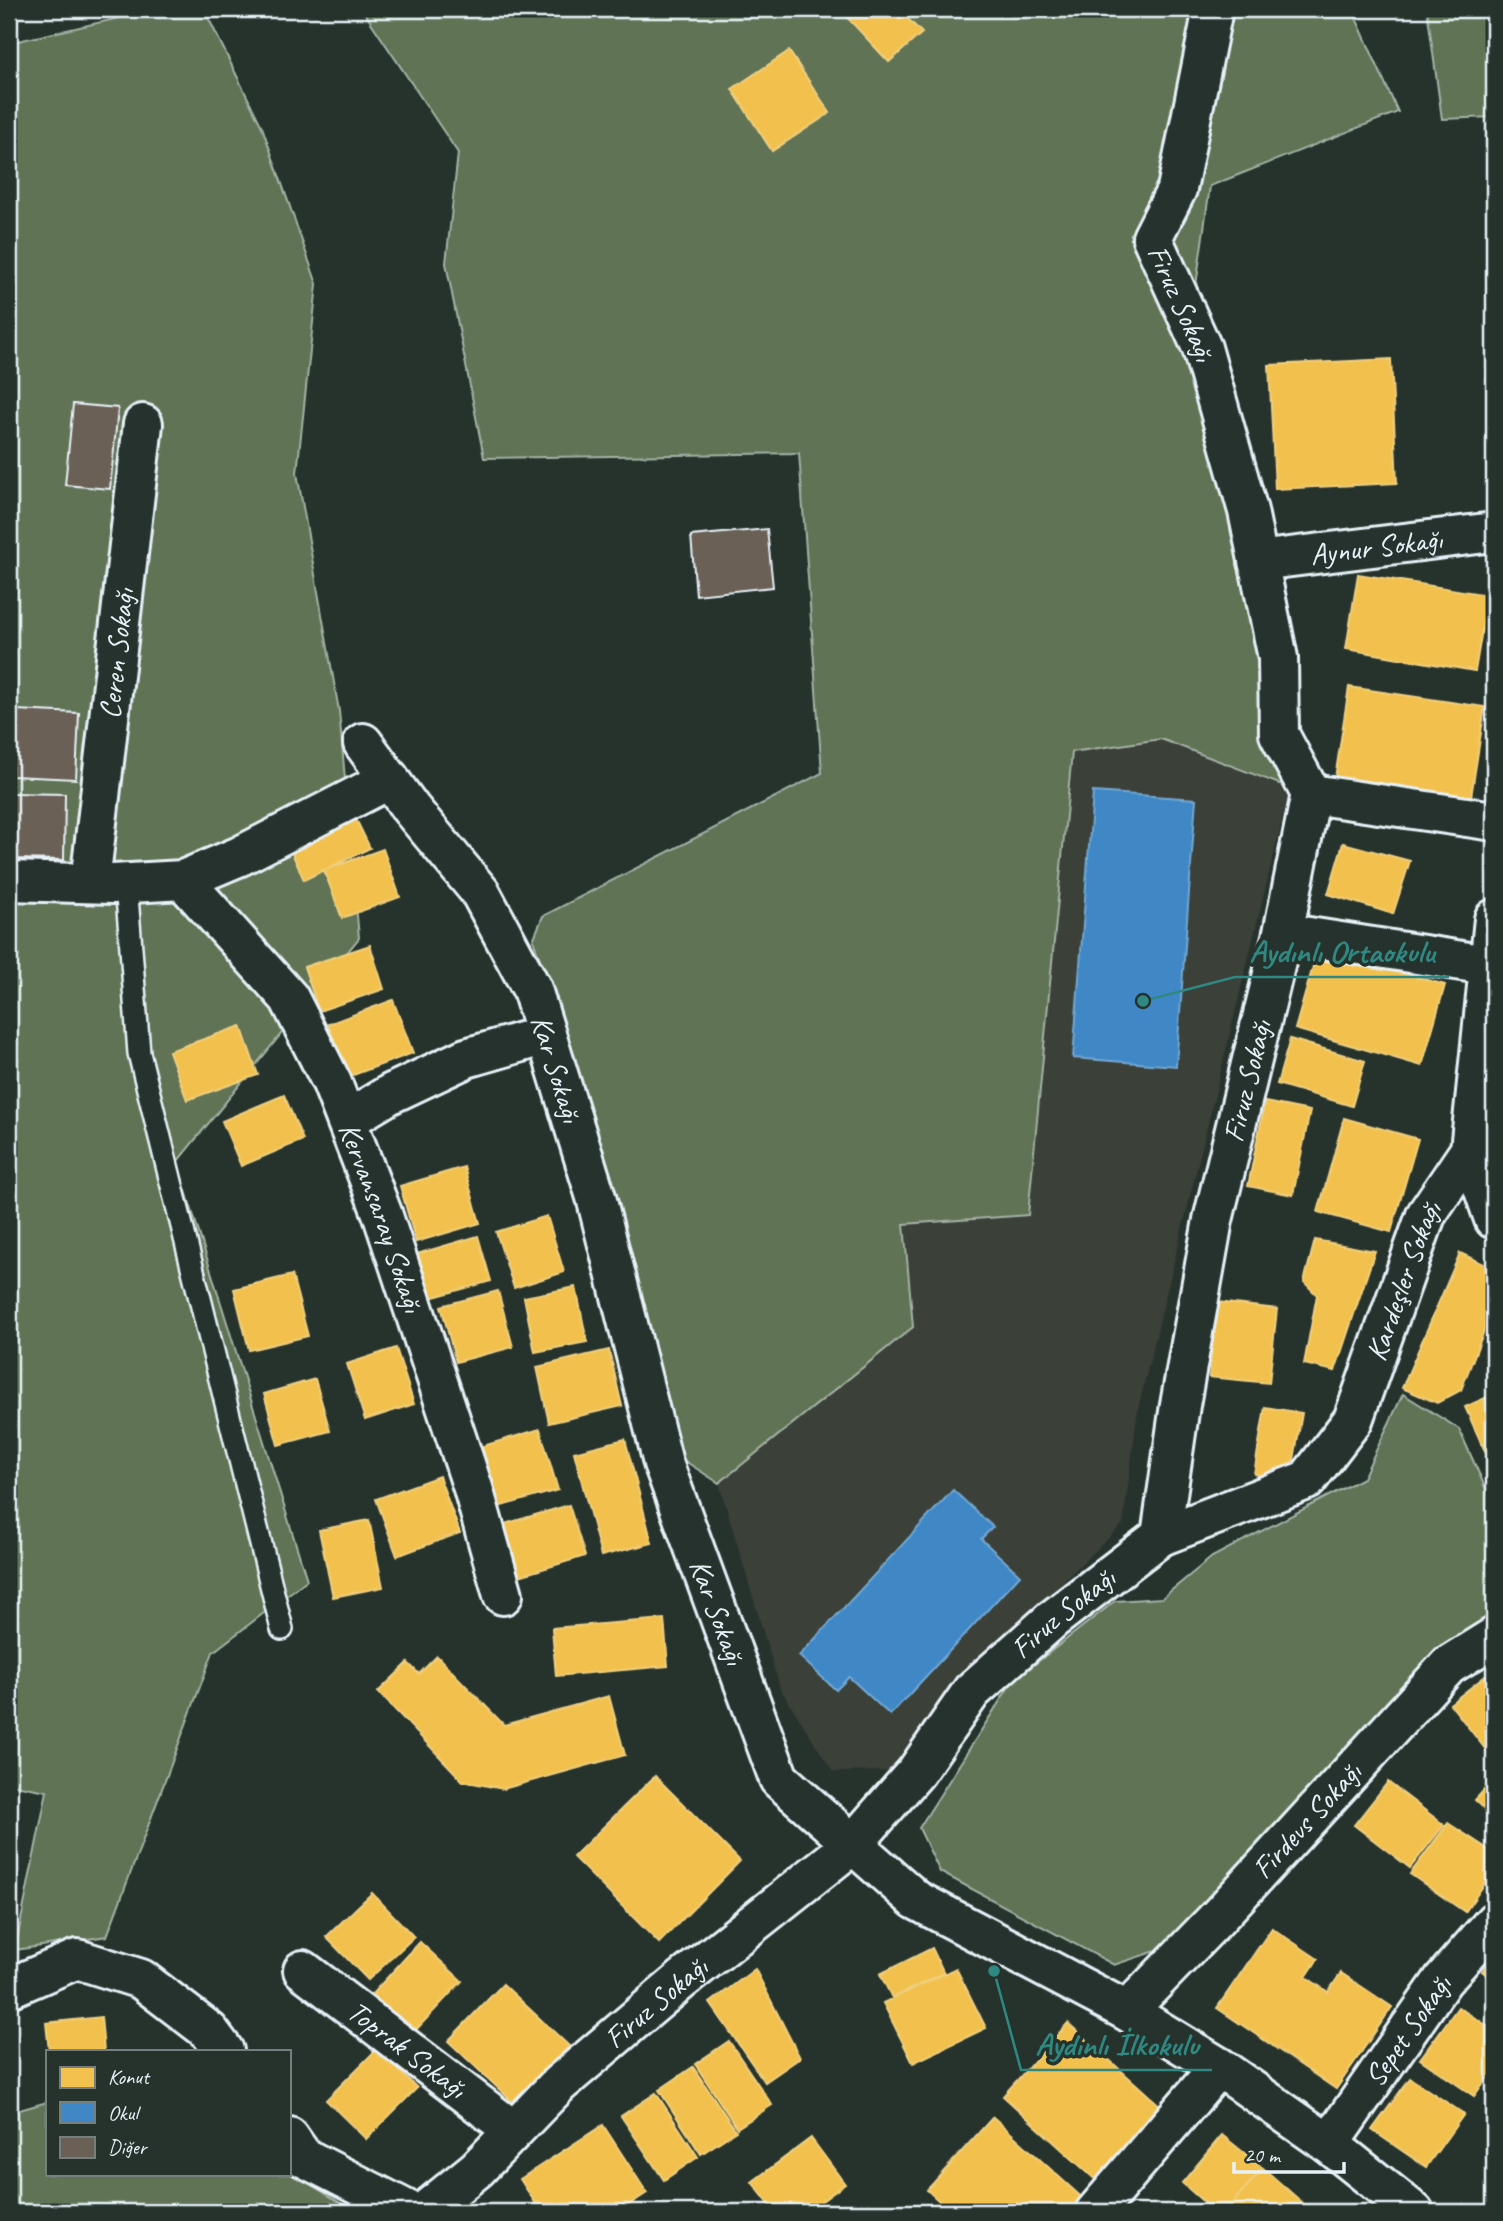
<svg xmlns="http://www.w3.org/2000/svg" width="1503" height="2221" viewBox="0 0 1503 2221" font-family="Caveat,sans-serif">
<rect width="100%" height="100%" fill="#26332d"/>
<filter id="ink" filterUnits="userSpaceOnUse"><feTurbulence type="fractalNoise" baseFrequency=".0143" numOctaves="2"/><feDisplacementMap in="SourceGraphic" scale="14" xChannelSelector="R" yChannelSelector="G"/><feConvolveMatrix kernelMatrix="1 2 1 2 8 2 1 2 1" color-interpolation-filters="sRGB"/></filter>
<g filter="url(#ink)">
<path fill="#3b4039" d="M1161,739l129,49 -152,621 -15,115 -165,159 -65,88 -60,1 -53,-84 -61,-205 194,-156 -10,-103 125,-10 44,-462z"/>
<path fill="#617355" stroke="#a4b2a6" stroke-width="2" d="M159,9h45l58,118 55,157 -20,189 42,238 20,227 -182,224 130,418 -94,72 -106,284 -92,14 32,-159 -38,-7v-1741z
M362,9h990l46,103 -188,74 -24,171 45,164 59,267 -129,-49 -89,13 -44,463 -124,9 9,103 -194,156 -42,-27 -34,-152 -74,-265 -36,-99 10,-24 279,-143 -23,-320 -315,5 -38,-195 12,-110z
M1427,9h67v108l-52,2z
M1403,1394l56,35 35,78v103l-79,72 -256,268 -45,15 -174,-93 -21,-44 93,-146 103,-81 47,-3 50,-41 151,-79z
M47,2102v72h242v-3l66,41h-346v-99z"/>
<path fill="#f2c14e" stroke="#efcf81" stroke-width="2" d="M844,9h54l24,24 -33,29 -48,-51z
M789,51l41,62 -58,38 -40,-62z
M1391,359l6,124 -122,6 -6,-124z
M1358,574l130,21 -13,76 -129,-22z
M1349,687l136,20 -14,90 -136,-19z
M353,813l17,35 -66,32 -16,-36z
M1343,843l67,18 -17,53 -65,-20z
M383,849l17,48 -58,21 -18,-48z
M370,945l14,44 -65,22 -15,-44z
M1318,949l127,36 -23,81 -127,-37z
M393,1000l20,53 -65,24 -20,-53z
M241,1026l17,49 -71,25 -18,-49z
M1290,1039l75,22 -13,45 -75,-22z
M284,1095l19,45 -62,26 -19,-45z
M1265,1102l45,9 -17,84 -45,-9z
M1344,1118l74,21 -27,93 -73,-20z
M464,1167l16,56 -64,19 -16,-56z
M547,1216l17,56 -50,16 -18,-56z
M478,1236l13,45 -61,17 -13,-44z
M1315,1240l60,11 -40,120 -31,-7 13,-69 -13,-13z
M1460,1253l24,11 10,25v16l-33,85 -24,13 -35,-15z
M292,1275l16,61 -59,14 -15,-61z
M576,1287l11,55 -52,10 -11,-55z
M498,1291l15,56 -57,15 -15,-56z
M1217,1302l60,7 -8,74 -60,-6z
M396,1348l18,56 -49,16 -18,-56z
M609,1350l13,56 -73,17 -12,-56z
M315,1379l15,52 -52,14 -14,-51z
M1494,1394v77l-29,-64z
M1265,1407l37,6 -8,47 -23,17 -17,-3z
M540,1429l18,61 -60,17 -18,-60z
M625,1439l27,104 -51,13 -27,-104z
M439,1476l21,57 -63,23 -21,-57z
M569,1505l16,51 -69,21 -15,-52z
M369,1520l14,67 -50,10 -14,-67z
M664,1619l4,47 -112,10 -4,-48z
M437,1656l67,69 105,-29 16,59 -122,34 -40,-8 -85,-89 30,-29 11,11z
M1494,1669v91l-44,-56z
M655,1776l85,85 -81,82 -86,-86z
M1494,1779v39l-19,-18z
M1388,1782l56,43 -34,43 -56,-43z
M1448,1823l46,30v17l-29,42 -55,-38z
M372,1893l42,44 -46,43 -42,-43z
M1272,1928l46,31 -12,18 22,15 13,-19 51,34 -56,82 -119,-81z
M420,1942l42,39 -49,52 -41,-39z
M932,1948l12,25 -52,25 -12,-24z
M1494,1955v26l-12,-10z
M956,1968l30,60 -73,35 -30,-60z
M755,1969l45,89 -35,24 -55,-79z
M503,1984l66,62 -55,57 -66,-62z
M1458,2007l36,23v38l-20,28 -54,-37z
M101,2017l3,34h-55l-3,-28z
M1068,2023l96,86 -66,73 -95,-86z
M729,2041l43,64 -35,23 -42,-64z
M377,2049l40,39 -51,51 -40,-39z
M693,2067l43,64 -35,23 -42,-64z
M1410,2078l54,36 -38,53 -54,-37z
M656,2093l42,64 -34,23 -43,-64z
M993,2117l95,86 -8,9h-129l-24,-22z
M603,2125l44,68 -29,19h-77l-21,-33z
M1222,2135l41,33 -39,44h-9l-33,-29z
M811,2138l34,46 -38,28h-32l-23,-30z
M1263,2168l41,36 -7,8h-73z"/>
<path fill="#3f88c5" stroke="#72a8d4" stroke-width="2" d="M1093,792l103,7 -20,267 -103,-8z
M953,1490l40,37 -12,12 39,36 -130,140 -41,-38 -13,13 -37,-34z"/>
<path fill="#6b6056" stroke="#e8f1f8" stroke-width="2" d="M73,404l45,4 -8,81 -45,-4z
M767,529l6,58 -77,8 -5,-59z
M15,710l64,3 -3,66 -64,-3z
M9,793l56,1 -1,66 -55,-1z"/>
<g fill="none" stroke-linecap="round" stroke-linejoin="round">
<defs>
<path id="lane" d="M126,883l13,170 143,576"/>
<g id="street">
<path id="s1" d="M1212,9v5l-35,175 -25,49 50,110 46,163 30,147 1,76 32,60"/>
<path id="s2" d="M1258,561l236,-29"/>
<path id="s3" d="M363,743l48,66 69,83 52,97 64,208 67,266 116,316 137,121 211,111 92,56 110,77 85,68"/>
<path d="M1311,794l183,27"/>
<path id="s4" d="M183,880l106,118 43,85 50,130 91,275 30,107"/>
<path d="M9,881l104,3 70,-4 57,-24 150,-77"/>
<path id="s5" d="M90,883l53,-459"/>
<path d="M1283,933l211,33"/>
<path d="M347,1120l43,-26 76,-36 80,-23"/>
<path d="M1470,1150l24,69"/>
<path id="s6" d="M1161,1536l146,-56 46,-60 73,-205 44,-65 24,-231"/>
<path id="s7" d="M303,1970l210,160"/>
<path d="M9,1988l68,-29 64,20 68,52 15,20"/>
<path id="s8" d="M1127,2011l91,-94 231,-252 45,-28"/>
<path d="M289,2137l14,20 108,55"/>
<path id="s9" d="M1329,2144l114,-164 51,-58"/>
<path id="s10" d="M424,2212l53,-43 82,-85 124,-105 169,-134 64,-73 56,-81 81,-72 108,-83 19,-131 33,-185 70,-287 28,-139"/>
<path d="M1095,2212l124,-145"/>
</g>
</defs>
<use href="#lane" stroke="#e8f1f8" stroke-width="26"/>
<use href="#street" stroke="#e8f1f8" stroke-width="44"/>
<use href="#lane" stroke="#26332d" stroke-width="21"/>
<use href="#street" stroke="#26332d" stroke-width="38"/>
</g>
</g>
<g text-anchor="middle" stroke-width="7" stroke-linejoin="round" paint-order="stroke">
<g font-size="30" fill="#e8f1f8" stroke="#26332d">
<text dy="10" stroke="none"><textPath href="#s1" startOffset="310">Firuz Sokağı</textPath></text>
<text dy="10" stroke="none"><textPath href="#s2" startOffset="119">Aynur Sokağı</textPath></text>
<text dy="10" stroke="none"><textPath href="#s5" startOffset="231">Ceren Sokağı</textPath></text>
<text dy="10" stroke="none"><textPath href="#s3" startOffset="383">Kar Sokağı</textPath></text>
<text dy="10" stroke="none"><textPath href="#s10" startOffset="1468">Firuz Sokağı</textPath></text>
<text dy="10" stroke="none"><textPath href="#s4" startOffset="397">Kervansaray Sokağı</textPath></text>
<text dy="10" stroke="none"><textPath href="#s6" startOffset="380">Kardeşler Sokağı</textPath></text>
<text dy="10" stroke="none"><textPath href="#s3" startOffset="950">Kar Sokağı</textPath></text>
<text dy="10" stroke="none"><textPath href="#s10" startOffset="880">Firuz Sokağı</textPath></text>
<text dy="10" stroke="none"><textPath href="#s8" startOffset="262">Firdevs Sokağı</textPath></text>
<text dy="10" stroke="none"><textPath href="#s10" startOffset="313">Firuz Sokağı</textPath></text>
<text dy="10" stroke="none"><textPath href="#s9" startOffset="138">Sepet Sokağı</textPath></text>
<text dy="10" stroke="none"><textPath href="#s7" startOffset="131">Toprak Sokağı</textPath></text>
</g>
</g>
<path fill="none" stroke="#308883" stroke-width="2.5" d="M1143 1001L1235 977H1449M994 1971L1021 2070H1212"/>
<g fill="#308883" stroke="#26332d" stroke-width="2.5">
<circle cx="1143" cy="1001" r="7"/>
<circle cx="994" cy="1971" r="7"/>
</g>
<g font-size="32" text-anchor="middle" font-weight="bold" fill="#308883" stroke="#26332d" stroke-width="7" stroke-linejoin="round" paint-order="stroke">
<text x="1342" y="962">Aydınlı Ortaokulu</text>
<text x="1117" y="2055">Aydınlı İlkokulu</text>
</g>
<rect width="1503" height="2221" fill="none" stroke="#26332d" stroke-width="35"/>
<rect x="18" y="18" width="1468" height="2186" fill="none" stroke="#e8f1f8" stroke-width="2.5" filter="url(#ink)"/>
<rect x="46" y="2050" width="245" height="126" fill="#26332d" stroke="#747f7e" stroke-width="2"/>
<rect x="60" y="2067" width="35" height="21" fill="#f2c14e" stroke="#747f7e" stroke-width="2"/>
<text x="108" y="2084" font-size="21" fill="#e8f1f8">Konut</text>
<rect x="60" y="2102" width="35" height="21" fill="#3f88c5" stroke="#747f7e" stroke-width="2"/>
<text x="108" y="2120" font-size="21" fill="#e8f1f8">Okul</text>
<rect x="60" y="2137" width="35" height="21" fill="#6b6056" stroke="#747f7e" stroke-width="2"/>
<text x="108" y="2154" font-size="21" fill="#e8f1f8">Diğer</text>
<path d="M1234 2162v10h110v-10" fill="none" stroke="#e8f1f8" stroke-width="3.5"/>
<text x="1244" y="2162" font-size="21" fill="#e8f1f8" stroke="#26332d" stroke-width="5" paint-order="stroke">20 m</text>
</svg>
